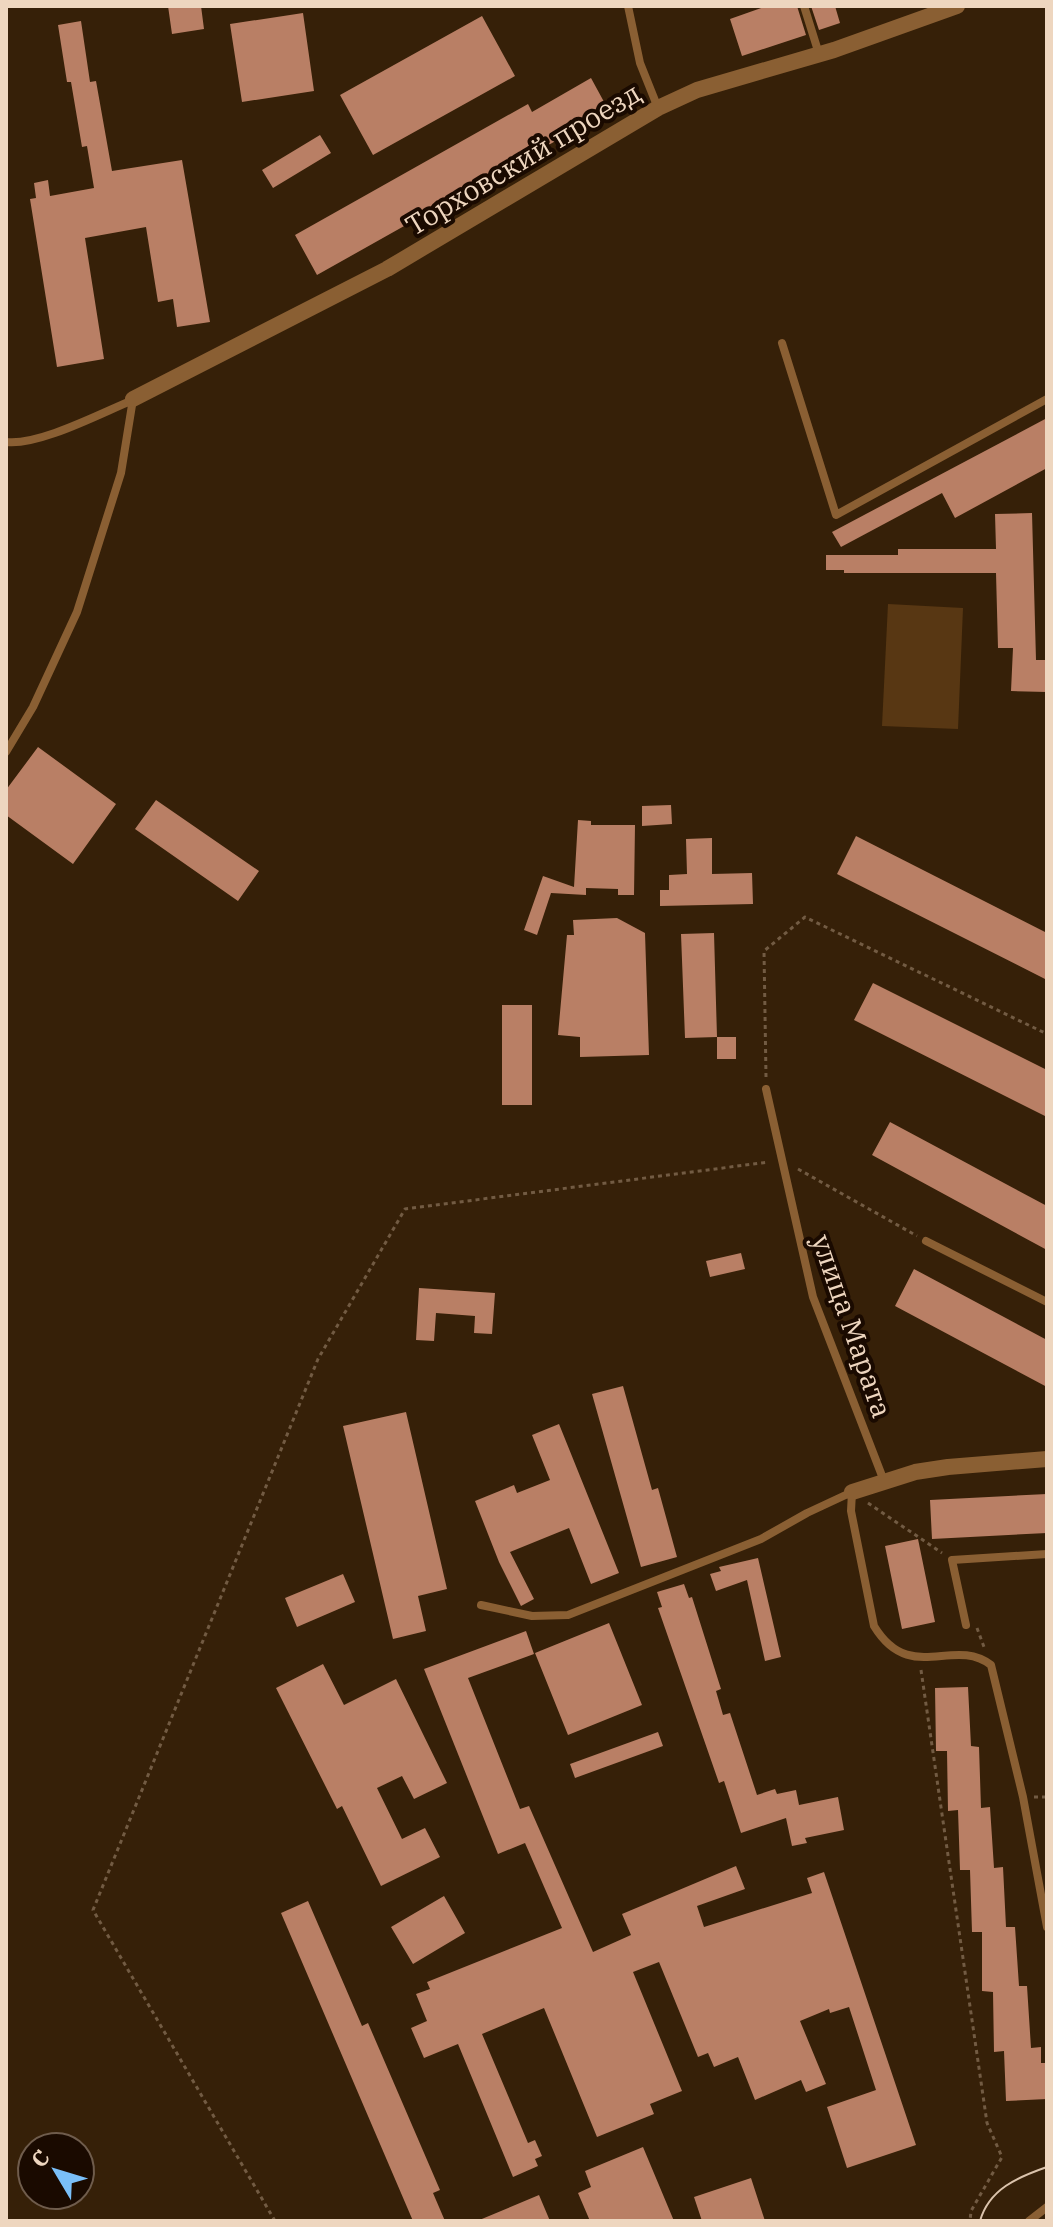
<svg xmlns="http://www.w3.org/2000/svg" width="1053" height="2227" viewBox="0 0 1053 2227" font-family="'IBM Plex Serif',serif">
<rect width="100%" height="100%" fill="#362008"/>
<path fill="#583713" d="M888,604l75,4 -5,121 -76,-3z"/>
<path fill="#b97f65" d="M168,6h33l3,23 -32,5z
M767,6h30l9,29 -64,21 -12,-37z
M811,6h24l5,17 -21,7z
M303,13l11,78 -72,11 -12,-78z
M482,16l33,60 -142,79 -33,-60z
M81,21l9,61 6,-1 16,90 70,-11 28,162 -33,5 -4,-28 -15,3 -12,-75 -61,11 19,121 -47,8 -27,-168 6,-1 -2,-15 14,-3 2,16 44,-8 -7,-42 -5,1 -11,-65h-4l-9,-57z
M591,78l18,33 -292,164 -22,-40 233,-131 4,8z
M320,135l11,18 -58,35 -11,-18z
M1047,418v50l-92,50 -13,-25 -101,54 -9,-15z
M1032,513l4,147h11v32l-36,-1 2,-43h-15l-2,-75h-152v-3h-18v-15h72v-6h98l-1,-35z
M38,747l78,57 -43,60 -67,-49v-25z
M156,800l103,71 -21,30 -103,-72z
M671,805l1,19 -30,2v-20z
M578,820l13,1v4h44l-1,70h-16v-6l-32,-1v7l-35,-2 -14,42 -13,-5 19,-54 31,11z
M856,836l191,97v47l-210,-106z
M712,838v36l40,-1 1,31 -93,2v-16h9v-15l18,-1 -1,-35z
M617,918l28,15 4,122 -69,2v-20l-22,-2 9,-100h7l-1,-15z
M714,933l3,104 -32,1 -4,-104z
M873,983l174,87v47l-193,-97z
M502,1005h30v100h-30z
M717,1037h19v22h-19z
M890,1122l157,84v44l-175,-95z
M741,1253l4,16 -35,8 -4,-16z
M914,1269l133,71v47l-152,-81z
M419,1288l76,5 -3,41 -18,-1 1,-17 -39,-3 -2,28 -18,-1z
M623,1386l29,104 6,-2 19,69 -36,10 -49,-173z
M406,1412l41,177 -29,7 8,35 -33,8 -50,-213z
M559,1424l60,149 -28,11 -22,-56 -59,24 24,47 -13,7 -22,-44 -24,-61 39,-16 3,8 33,-13 -18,-45z
M1047,1494v39l-115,6 -2,-39z
M918,1539l17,83 -33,7 -17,-83z
M758,1558l23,99 -16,4 -18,-81 -31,11 -6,-17 11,-3 -2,-4z
M343,1574l12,28 -58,25 -12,-29z
M684,1584l5,14 3,-1 29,92 -5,2 7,24 7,-2 27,82 18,-6 2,5 19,-4 3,15 39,-8 6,33 -39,8 2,5 -15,3 -6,-28 -45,15 -17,-52 -5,2 -61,-175 4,-1 -5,-15z
M609,1623l33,82 -74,30 -33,-82z
M526,1631l8,23 -66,24 52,131 9,-3 64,146 38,-17 -9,-21 114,-48 9,23 -48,17 7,21 108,-34 -5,-15 17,-6 92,273 -69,23 -20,-61 49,-17 -27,-83 -19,6 -1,-4 -29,12 26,63 -20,8 -5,-12 -46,20 -17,-43 -24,10 -6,-14 -10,4 -39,-95 -26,10 49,119 -32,13 4,10 -57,23 -53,-129 -62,26 46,109 7,-3 7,16 -7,3 3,7 -25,11 -55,-133 -34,14 -13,-30 16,-7 -11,-27 14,-5 -3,-7 135,-54 -37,-85 -27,11 -74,-185z
M323,1664l21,41 52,-26 51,104 -33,16 -12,-23 -25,12 25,51 23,-11 15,29 -59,29 -39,-80 -5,3 -61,-121z
M968,1687l3,59 8,1 2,61 9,-1 4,61 9,-1 3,60h9l4,59h8l4,62 10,-1v16h6v36l-41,2 -2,-50 -10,1 -1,-60 -11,-1v-59h-10l-2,-62h-10l-2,-60 -10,1 -1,-60h-11l-1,-63z
M658,1732l5,14 -88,32 -5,-14z
M444,1896l21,37 -52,31 -22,-37z
M308,1901l54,125 6,-3 72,167 -7,3 12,28h-32l-132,-308z
M643,2147l31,74h-84l-12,-28 13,-6 -6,-16z
M751,2178l14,43h-63l-8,-24z
M539,2195l11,26h-73z"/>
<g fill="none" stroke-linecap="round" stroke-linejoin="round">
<path stroke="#725b43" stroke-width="3" stroke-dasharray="4 4" stroke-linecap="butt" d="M766,1077l-2,-126 41,-34 242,117
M798,1169l119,67
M868,1503l74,50
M977,1628l7,19
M921,1670l66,453 15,34 -31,54 -1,10
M1034,1797h13
M275,2221l-182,-311 225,-551 87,-150 364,-47"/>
<path stroke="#8a5f33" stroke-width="8" d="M628,6l12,57 18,45
M804,6l15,48
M782,343l54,172 211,-116
M6,442c33,4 95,-29 127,-42
M6,752l27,-45 44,-95 44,-139 12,-74
M766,1089l47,208 71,184
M926,1241l121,61
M481,1605l51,11 36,-1 193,-76 46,-26 45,-21 -1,19 23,115c36,59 79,10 117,39l32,132 24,130
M966,1625l-14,-65 95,-6
M1029,2221l18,-14"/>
<path stroke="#8a5f33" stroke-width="16" d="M133,399l254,-130 271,-161 39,-18 137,-40 123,-44
M852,1492l63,-20 33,-5 99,-8"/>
<path stroke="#dbc3ac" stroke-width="2" d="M980,2221c9,-32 38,-44 67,-54"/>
</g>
<g text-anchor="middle" stroke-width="8" stroke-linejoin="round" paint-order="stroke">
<g font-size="28" fill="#eed6bf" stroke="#1a0a00">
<text transform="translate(523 159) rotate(-31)" y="10">Торховский проезд</text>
<text transform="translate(852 1326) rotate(71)" y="10">улица Марата</text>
</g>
</g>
<rect width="1053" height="2227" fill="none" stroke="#eed6bf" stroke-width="16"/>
<g transform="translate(56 2171) rotate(308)"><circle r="38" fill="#1a0a00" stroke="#6f5c4c" stroke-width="2"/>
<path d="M0-6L14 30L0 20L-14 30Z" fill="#7abff8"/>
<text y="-12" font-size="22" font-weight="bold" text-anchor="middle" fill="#eed6bf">С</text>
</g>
</svg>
